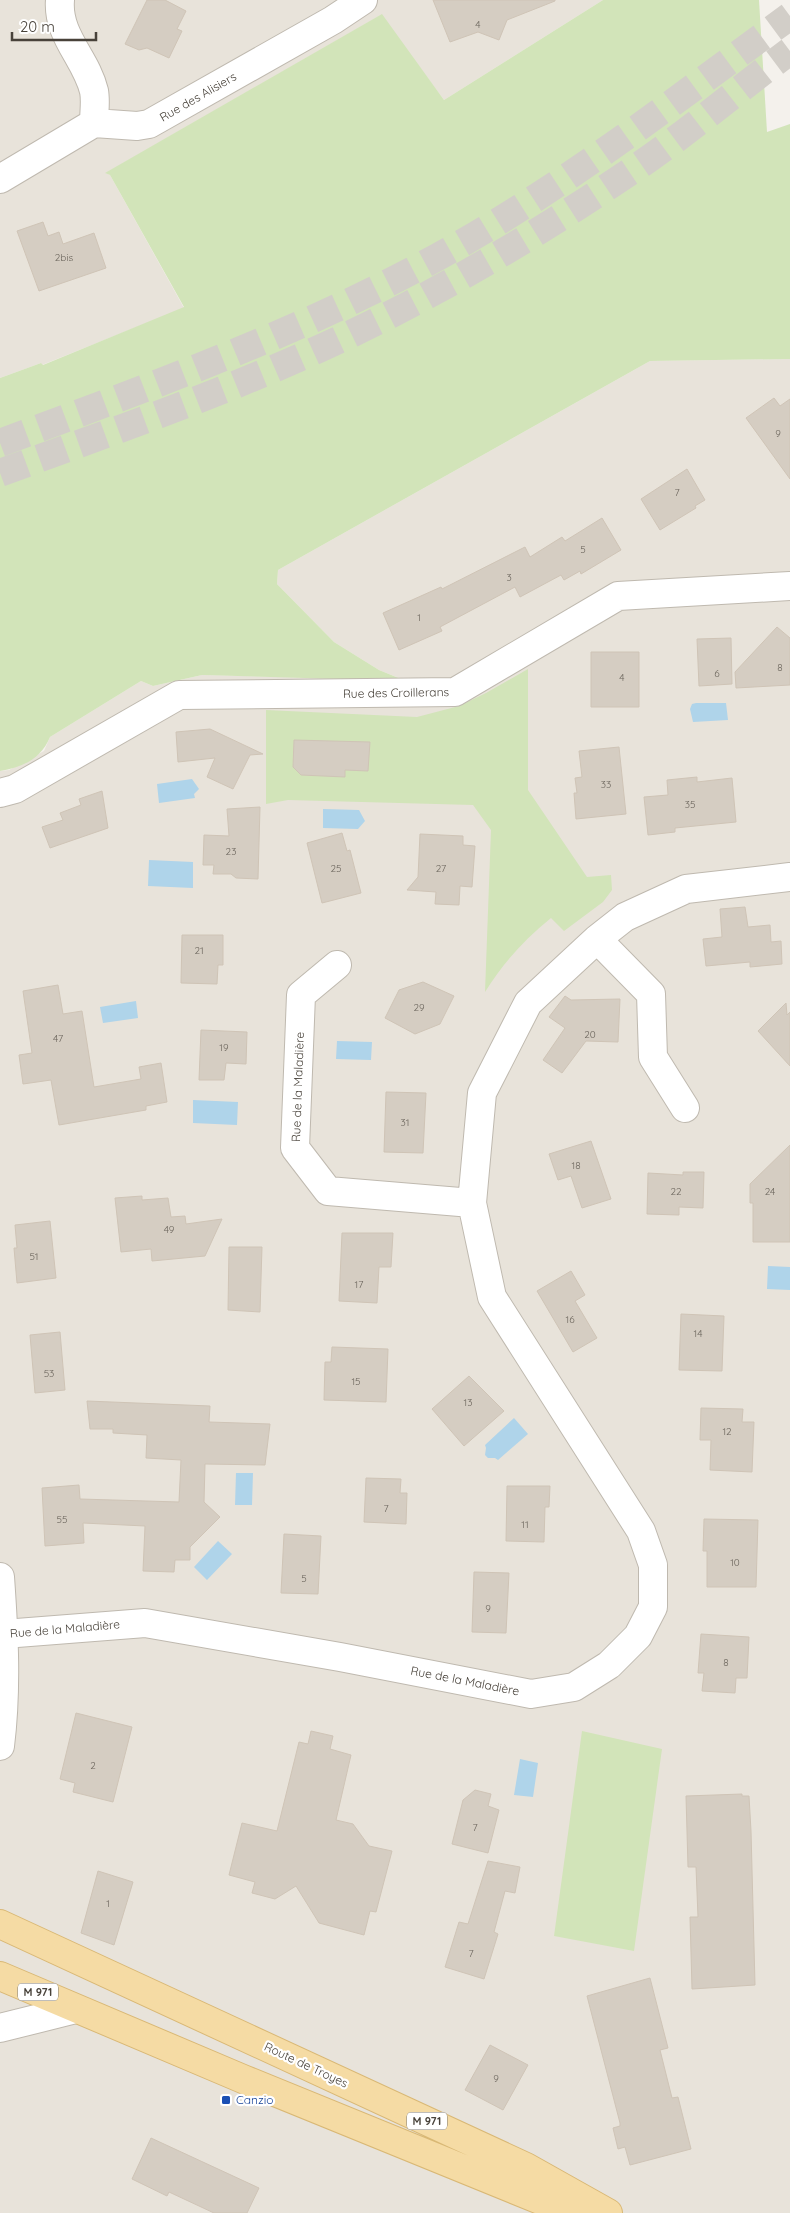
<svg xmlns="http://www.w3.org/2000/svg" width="790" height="2213" viewBox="0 0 790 2213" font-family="Quicksand,sans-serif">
<rect width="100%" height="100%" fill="#f4f1ec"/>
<path fill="#e8e3da" d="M0,0h603l-159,100 -63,-85 -275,158 4,2 74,133 -142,57 -1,-2 -41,15z
M790,359v1854h-790v-1442l9,-1 35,-19 6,-14 91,-56 12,5 49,-11 202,5 -25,-10 -45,-28 -57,-58 1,-14 372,-209z"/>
<path fill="#d2e4b9" d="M603,0h156l8,132 23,-8v235l-140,2 -372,209 -1,14 57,58 45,28 27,11 -204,-6 -49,11 -12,-5 -91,56c-9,22 -27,30 -50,34v-393l41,-15 2,2 141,-58 -74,-132 -5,-2 277,-159 62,86z
M528,669v121l59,87 24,-2 1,15 -9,12 -39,29 -13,-13c-27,22 -48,45 -66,74l6,-162 -18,-25 -185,-5 -22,4v-94l151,7 42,-11 27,-13z
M582,1731l80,18 -28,202 -80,-15z"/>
<path fill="#afd4ea" d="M696,703h30l2,17 -35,2 -3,-13 2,-5z
M192,779l7,10 -5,5 1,4 -36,5 -2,-19z
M323,809l36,1 6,11 -7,8 -35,-1z
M149,860l44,2v26l-45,-2z
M136,1001l2,17 -35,5 -3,-16z
M337,1041l35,1 -1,18 -35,-1z
M193,1100l45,2 -1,23 -44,-2z
M768,1266l22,1v23l-23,-1z
M514,1418l14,16 -30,26 -3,-2h-7l-3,-3 1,-7 -1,-3z
M236,1473h17l-1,32h-17z
M218,1541l14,13 -25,26 -13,-13z
M520,1759l18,4 -5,34 -19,-2z"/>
<path fill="#d5cdc2" stroke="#cfc4b6" d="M147,0h18l21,11 -9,18 5,2 -13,27 -22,-10 -8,2 -14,-6z
M433,0h122v1l-48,19 -8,20 -21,-8 -28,10z
M43,222l5,14 11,-4 4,12 31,-11 12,35 -67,23 -22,-60z
M774,398l6,8 10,-7v80l-44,-61z
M687,469l18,31 -10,6 1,2 -36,22 -19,-31z
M602,518l19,32 -40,24 -1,-3 -16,9 -3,-5 -41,22 -5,-10 -75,40 2,4 -43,19 -16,-37 58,-26 1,2 83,-42 5,10 32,-20 3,4z
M777,627l13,11v47l-54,3 -1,-16z
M731,638l1,46 -33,2 -2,-47z
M591,652h48v55h-48z
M210,729l53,25 -13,1 -17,34 -26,-12 8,-19 -37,4 -2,-30z
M294,740l76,2 -2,29 -23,-1v7l-44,-2 -8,-8z
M619,747l7,67 -50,5 -2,-26h3l-2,-15 7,-1 -3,-26z
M697,777v5l35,-4 4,44 -61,6v4l-27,3 -4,-38 24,-2 -1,-15z
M102,791l6,37 -58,20 -8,-21 21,-7 -3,-7 21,-8 -2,-6z
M260,807l-2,72 -22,-1 -5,-4h-18l1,-9h-11l1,-30 25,1 -2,-27z
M342,833l5,18 3,-1 11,43 -39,10 -15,-60z
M420,834l43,2v9l12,1 -3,41 -12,-1 -1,19 -24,-1 1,-12 -29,-2 11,-13z
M745,907l3,20 22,-2 1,17 10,-1 1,23 -32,3v-5l-44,4 -3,-27 19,-2 -2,-28z
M182,935h41v30h-5l-1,19 -36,-1z
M423,982l31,14 -14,28 -25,10 -30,-16 14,-28z
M58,985l5,29 19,-3 12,76 47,-8 -2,-12 22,-4 6,39 -21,4v4l-87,15 -8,-45 -28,4 -4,-29 13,-2 -9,-62z
M565,996l6,4 49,-1 -2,43 -32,-1 -24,32 -19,-13 22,-32 -16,-11z
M786,1003l1,12 3,-3v54l-32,-35z
M201,1030l46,2 -1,32 -20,-1 -2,17h-25z
M386,1092l40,1 -3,60 -39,-1z
M591,1141l20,58 -29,9 -11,-32 -13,4 -9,-26z
M790,1145v97h-37v-39h-3v-19z
M683,1172h21l-1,36 -24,-1v8l-32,-1 1,-41 35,2z
M142,1196v4l26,-2 3,19 14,-1 1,8 36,-5 -17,37 -53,5 -1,-12 -30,3 -6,-54z
M50,1221l6,57 -39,5 -3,-35h3l-2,-23z
M342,1233h51l-2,34h-12l-2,36 -38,-2z
M229,1247h33l-2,65 -32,-2z
M571,1271l14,24 -10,6 22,37 -24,14 -36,-61z
M681,1314l43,2 -2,55 -43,-1z
M60,1332l5,58 -30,3 -5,-58z
M332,1347l56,2 -2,53 -62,-2 1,-38h6z
M469,1376l35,35 -40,35 -32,-37z
M87,1401l123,5 -1,16 61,2 -5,41 -60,-1 -1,38 16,15 -30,30v13h-15l-1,12 -31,-1 2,-45 -62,-3 1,20 -39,3 -3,-58 37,-3 1,14 99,3 2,-42 -35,-2 1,-23 -34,-2v-4h-23z
M701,1408l42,1 -1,13h12l-2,50 -42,-2 1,-30h-11z
M366,1478l35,1 -1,14h7l-1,31 -42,-2z
M507,1486h43l-1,21h-4l-1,35 -38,-1z
M704,1519l54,1 -2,67h-49v-36h-4z
M284,1534l37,2 -3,58 -37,-1z
M474,1572l35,1 -3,60 -34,-1z
M701,1634l48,3 -2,41h-11l-1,15 -33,-2 2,-18h-6z
M76,1713l56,14 -19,75 -40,-10 2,-9 -15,-4z
M311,1731l22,5 -3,13 21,6 -15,65 17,4 16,22 23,5 -16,61 -6,-1 -6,24 -45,-12 -23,-37 -21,13 -23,-6 3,-11 -26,-7 13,-52 35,8 22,-89 9,2z
M475,1790l16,4 -3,12 11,4 -11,43 -36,-9 11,-44z
M742,1794v2h7l2,35 4,154 -63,4 -2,-72h8l-2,-50h-8l-2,-71z
M488,1861l32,6 -5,26 -10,-2 -11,41 4,2 -14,45 -39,-12 14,-45 9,2z
M98,1871l35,11 -19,63 -33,-12z
M650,1978l18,70 -8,2 12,48 6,-1 13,52 -61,16 -5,-18 -7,2 -5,-21 7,-2v-3l-33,-127z
M490,2045l38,20 -25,45 -38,-20z
M151,2138l108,50 -12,25h-33l-45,-21 -2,4 -35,-17z"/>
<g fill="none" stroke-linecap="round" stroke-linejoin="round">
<path stroke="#d2cec8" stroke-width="28" stroke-dasharray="28 14" stroke-linecap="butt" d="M0,443c132,-50 264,-97 390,-161 144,-72 271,-171 400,-266
M0,473c107,-40 216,-77 321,-125 114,-52 225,-118 329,-190 48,-34 93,-72 140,-107"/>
<defs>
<path id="minor" d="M60,0c-3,36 26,58 34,91 2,10 0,22 0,32
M0,179l94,-56 43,3 12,-2 184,-104 30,-20
M0,793l15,-4 164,-94 276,-3 163,-96 172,-10
M597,939l54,55 2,63 32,51
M337,965l-36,30 -6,153 33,43 144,12
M4,1634l141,-11 195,34 191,37 43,-7 35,-22 29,-29 15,-29v-42l-12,-34 -149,-234 -20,-94 10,-110 46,-90 69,-64 28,-22 61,-28 104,-12"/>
<path id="tertiary" d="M0,1577c4,56 7,113 0,169
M0,2028l76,-19"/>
<path id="primary" d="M0,1924l526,243 82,46
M0,1976l243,103 329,134"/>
</defs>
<use href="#minor" stroke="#bfb9af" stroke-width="30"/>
<use href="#tertiary" stroke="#bfb9af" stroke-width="30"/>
<use href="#primary" stroke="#d9b875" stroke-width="30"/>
<use href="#minor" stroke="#fff" stroke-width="28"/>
<use href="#tertiary" stroke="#fff" stroke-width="28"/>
<use href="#primary" stroke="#f5dba4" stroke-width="28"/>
</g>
<rect fill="#1a4fb4" stroke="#fff" stroke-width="2" x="221" y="2095" width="10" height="10" rx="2.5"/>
<g text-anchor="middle" stroke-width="4.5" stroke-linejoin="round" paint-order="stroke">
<g font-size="10" fill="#6b655c">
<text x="478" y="28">4</text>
<text x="64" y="261">2bis</text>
<text x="778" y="437">9</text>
<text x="677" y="496">7</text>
<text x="583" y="553">5</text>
<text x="509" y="581">3</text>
<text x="419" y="621">1</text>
<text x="780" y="671">8</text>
<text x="717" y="677">6</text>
<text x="622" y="681">4</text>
<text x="606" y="788">33</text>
<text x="690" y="808">35</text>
<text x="231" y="855">23</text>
<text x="336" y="872">25</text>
<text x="441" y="872">27</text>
<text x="199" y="954">21</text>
<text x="419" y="1011">29</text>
<text x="590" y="1038">20</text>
<text x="58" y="1042">47</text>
<text x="224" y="1051">19</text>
<text x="405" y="1126">31</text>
<text x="576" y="1169">18</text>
<text x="676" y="1195">22</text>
<text x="770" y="1195">24</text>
<text x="169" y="1233">49</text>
<text x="34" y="1260">51</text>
<text x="359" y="1288">17</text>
<text x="570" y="1323">16</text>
<text x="698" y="1337">14</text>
<text x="49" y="1377">53</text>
<text x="356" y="1385">15</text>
<text x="468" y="1406">13</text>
<text x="727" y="1435">12</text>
<text x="386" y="1512">7</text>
<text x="62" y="1523">55</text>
<text x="525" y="1528">11</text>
<text x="735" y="1566">10</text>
<text x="304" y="1582">5</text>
<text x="488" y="1612">9</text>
<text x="726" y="1666">8</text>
<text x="93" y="1769">2</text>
<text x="475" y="1831">7</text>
<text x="108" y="1907">1</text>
<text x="471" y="1957">7</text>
<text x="496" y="2082">9</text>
</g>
<g fill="#fff" stroke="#7f7b75" stroke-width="1">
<rect x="18" y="1983.5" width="40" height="17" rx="4"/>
<rect x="407" y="2112.5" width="40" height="17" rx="4"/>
</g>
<g font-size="11" font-weight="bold" fill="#48423a">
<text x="38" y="1996">M 971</text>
<text x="427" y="2125">M 971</text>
</g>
<g font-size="12" fill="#48423a" stroke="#fff">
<text transform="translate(198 97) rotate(-30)" y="4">Rue des Alisiers</text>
<text transform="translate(396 693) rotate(-1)" y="4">Rue des Croillerans</text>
<text transform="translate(298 1087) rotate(-88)" y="4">Rue de la Maladière</text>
<text transform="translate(65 1629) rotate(-5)" y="4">Rue de la Maladière</text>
<text transform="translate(465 1681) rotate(11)" y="4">Rue de la Maladière</text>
<text transform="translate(306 2065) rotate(25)" y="4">Route de Troyes</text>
</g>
<g font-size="12" fill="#164399" stroke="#fff" text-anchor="start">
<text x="236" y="2104">Canzio</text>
</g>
</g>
<path d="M12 32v8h84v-8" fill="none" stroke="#48423a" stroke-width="2.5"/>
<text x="20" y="32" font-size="15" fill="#48423a" stroke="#ffffff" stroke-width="4" paint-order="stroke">20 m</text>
</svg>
